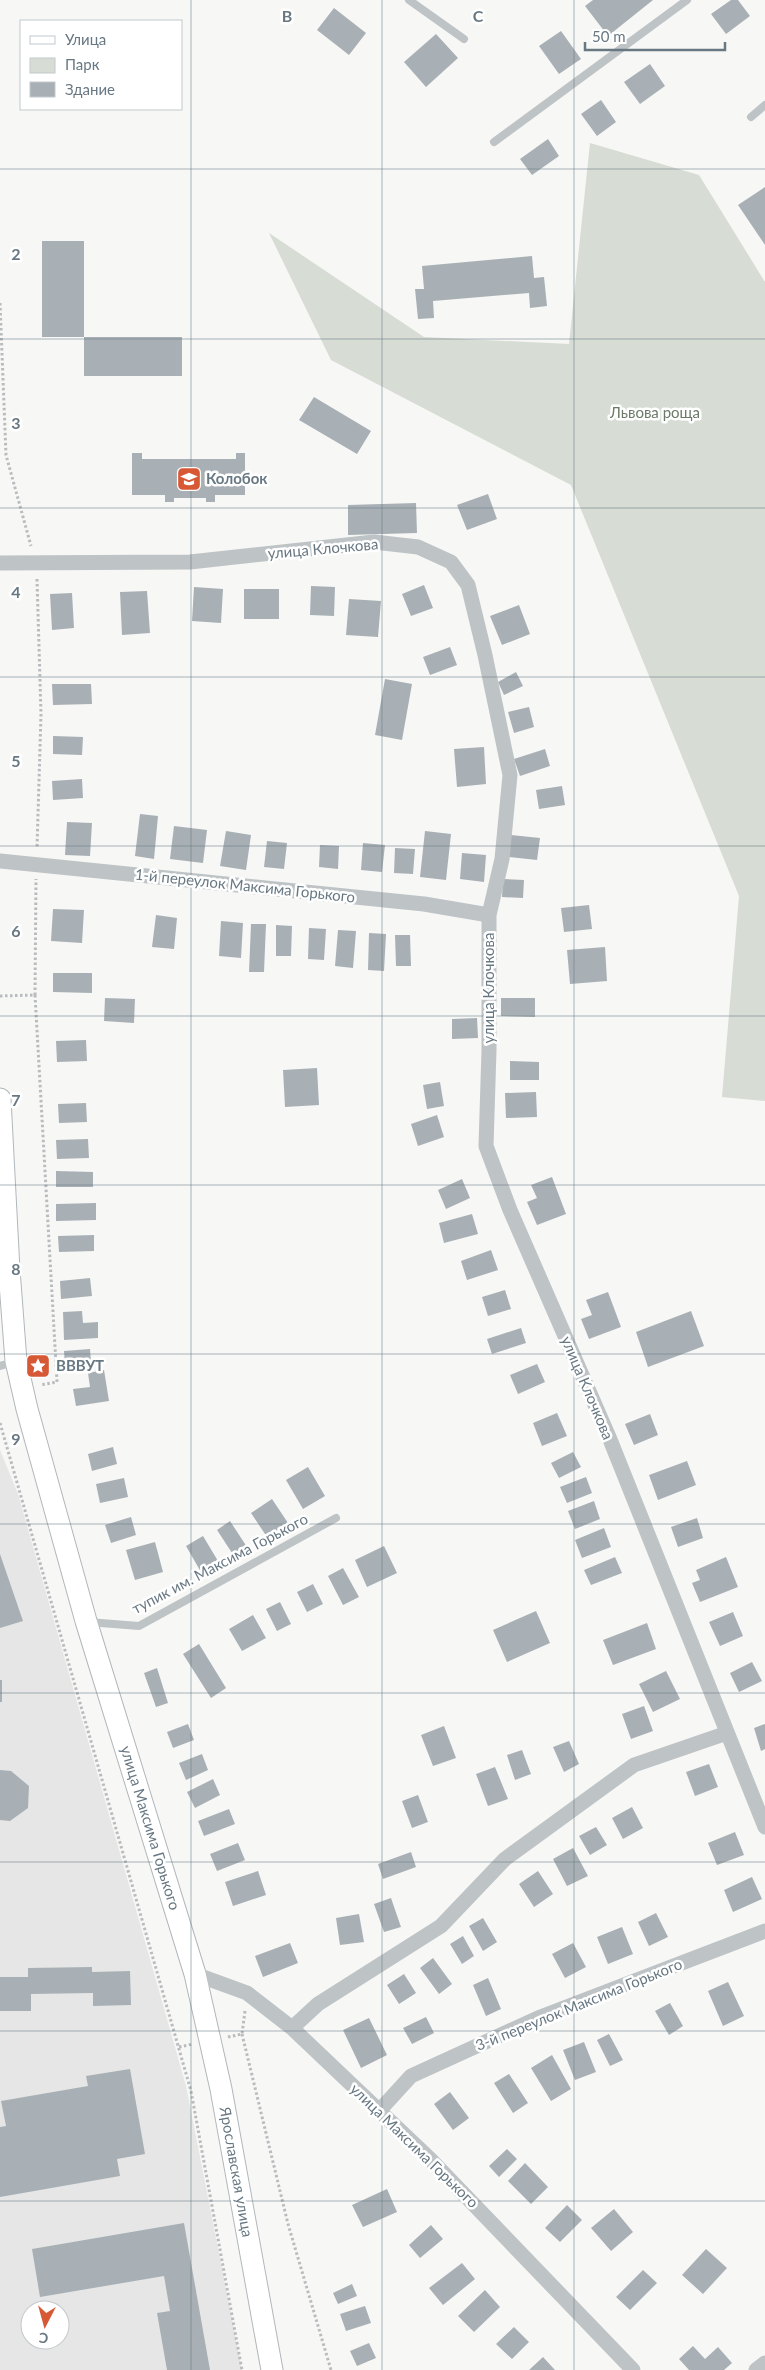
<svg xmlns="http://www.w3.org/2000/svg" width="765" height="2370" viewBox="0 0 765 2370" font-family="Lato,sans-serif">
<rect width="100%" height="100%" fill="#f7f7f5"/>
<path fill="#e5e6e5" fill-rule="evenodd" d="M0,1450l18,44 168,592 56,284h-242zM30,2310h30v30h-30z"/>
<path fill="#d7dcd4" d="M590,143l109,32 66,107v819l-43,-4 17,-201 -168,-411 -240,-125 -62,-127 155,104 145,7z"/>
<path fill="#a8b0b5" d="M593,0h60l-45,36 -23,-30z
M731,0h7l12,16 -24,18 -15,-20z
M334,8l32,25 -17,22 -32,-25z
M561,31l20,28 -22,15 -20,-28z
M436,34l22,24 -32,29 -22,-25z
M650,64l15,22 -25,18 -16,-22z
M601,100l15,22 -19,14 -16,-22z
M548,139l11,17 -27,19 -12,-16z
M765,187v58l-27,-40z
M42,241h42v96h-42z
M532,256l2,22 10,-1 3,29 -17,2 -1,-15 -96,8 1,17 -16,1 -3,-30h9l-2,-23z
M84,337h98v39h-98z
M314,397l57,34 -14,23 -58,-34z
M132,453h10v6h94v-6h9v42h-30v7h-9v-4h-32v4h-9v-7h-33z
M488,494l9,25 -30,11 -10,-25z
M416,503l1,30 -69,2v-30z
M424,585l9,23 -22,8 -9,-22z
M311,586l24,1 -1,29 -24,-1z
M194,587l29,2 -2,34 -29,-2z
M244,589h35v30h-35z
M147,591l3,42 -28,2 -2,-43z
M72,593l2,35 -22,2 -2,-36z
M349,599l32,2 -3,36 -32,-2z
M519,605l11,29 -28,11 -12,-29z
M450,647l7,18 -27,10 -7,-18z
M516,672l7,14 -19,9 -6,-13z
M385,679l27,5 -10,56 -27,-5z
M52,684h39l1,20 -39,1z
M529,707l5,20 -20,6 -6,-21z
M53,736l30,1 -1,18 -29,-1z
M484,747l2,37 -29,3 -3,-38z
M545,749l5,17 -30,10 -6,-17z
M82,779l1,19 -30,2 -1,-19z
M562,786l3,19 -26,4 -3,-19z
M140,814l18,2 -4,43 -19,-3z
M67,822l25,1 -2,33 -25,-1z
M174,826l33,4 -4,33 -33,-4z
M226,831l25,4 -5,35 -26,-4z
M425,831l26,3 -5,46 -26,-3z
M511,835l29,3 -3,22 -28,-3z
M267,841l20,2 -3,26 -20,-2z
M363,843l22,2 -3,27 -21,-2z
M320,845l19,1 -1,23 -19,-2z
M395,848l20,1 -2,25 -19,-1z
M462,853l24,2 -2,27 -24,-3z
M503,879l21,1 -1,18 -21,-1z
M589,905l3,24 -28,3 -3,-24z
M53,909l31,1 -2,33 -31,-2z
M156,915l21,3 -3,31 -22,-2z
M221,921l22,2 -2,35 -22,-2z
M251,924h15l-2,48h-15z
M276,925l16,1 -1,30h-15z
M309,928l17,1 -2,31 -16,-1z
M338,930l18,1 -3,37 -18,-2z
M369,933l17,1 -2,37 -16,-1z
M395,935h15l1,31h-15z
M605,947l2,34 -37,3 -3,-34z
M53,973h39v20l-39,-1z
M105,998l30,1 -1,24 -30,-2z
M501,998h34v19l-34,-1z
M477,1018l1,20 -26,1v-20z
M86,1040l1,21 -30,1 -1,-21z
M510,1061l29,1v18h-29z
M317,1068l2,37 -34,2 -2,-37z
M440,1082l4,24 -17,3 -4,-24z
M536,1092l1,25 -31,1 -1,-25z
M86,1103l1,19 -28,1 -1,-19z
M437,1115l7,22 -26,9 -7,-22z
M88,1139l1,19 -32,1 -1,-19z
M56,1171l37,1v15h-37z
M552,1177l14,37 -29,11 -10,-23 10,-4 -6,-13z
M462,1179l8,19 -24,11 -8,-19z
M96,1203v17l-40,1v-17z
M472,1214l6,20 -34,9 -5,-20z
M94,1235v16l-35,1 -1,-16z
M491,1250l7,20 -31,10 -6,-19z
M90,1278l2,18 -31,3 -1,-18z
M505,1290l6,19 -23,7 -6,-19z
M608,1292l13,35 -32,12 -8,-20 11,-4 -6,-15z
M82,1311l1,12 15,-1v16l-34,2 -1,-28z
M691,1311l13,35 -56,21 -12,-35z
M521,1328l5,15 -34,11 -5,-15z
M90,1349l1,14 -26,2 -1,-14z
M537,1364l8,18 -27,12 -8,-19z
M104,1370l5,31 -33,5 -3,-17 17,-2 -2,-14z
M557,1413l10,23 -25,10 -9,-23z
M650,1414l8,21 -24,10 -9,-21z
M113,1447l4,17 -25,7 -4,-17z
M573,1452l8,15 -22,11 -8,-15z
M687,1461l9,24 -38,15 -9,-25z
M308,1467l17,29 -22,13 -17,-29z
M586,1477l6,16 -25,10 -7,-16z
M124,1478l4,19 -28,6 -4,-19z
M272,1499l16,24 -21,14 -16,-24z
M594,1501l6,18 -25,10 -7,-18z
M131,1517l5,18 -25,8 -6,-18z
M697,1518l6,20 -25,9 -7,-20z
M230,1521l17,26 -13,9 -17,-26z
M604,1528l7,19 -29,11 -7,-18z
M203,1536l15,25 -17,11 -15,-26z
M155,1542l8,30 -28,8 -9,-30z
M384,1546l13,27 -30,14 -12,-27z
M0,1554l23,67 -23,7z
M615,1557l7,16 -31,12 -7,-15z
M726,1557l12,30 -38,15 -8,-19 8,-3 -4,-10z
M343,1568l16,29 -16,8 -15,-29z
M313,1584l10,20 -16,8 -10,-20z
M280,1602l11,22 -14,7 -11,-22z
M536,1611l14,32 -43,19 -14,-32z
M733,1612l10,24 -23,10 -11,-24z
M253,1615l13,23 -24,13 -13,-22z
M647,1623l9,26 -43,16 -10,-25z
M199,1644l27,44 -15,10 -28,-44z
M752,1662l10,19 -23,11 -9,-19z
M157,1668l11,35 -12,4 -12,-34z
M666,1671l14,28 -27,13 -14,-28z
M0,1680h2v22h-2z
M644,1706l9,25 -22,8 -9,-25z
M188,1724l6,16 -21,8 -6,-16z
M765,1724v25l-4,2 -7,-23z
M444,1726l12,32 -23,8 -12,-31z
M569,1741l10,23 -15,8 -11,-25z
M522,1750l9,24 -16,6 -8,-25z
M202,1754l6,16 -22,10 -7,-17z
M709,1764l9,23 -23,9 -9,-24z
M495,1767l13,32 -20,7 -12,-32z
M0,1770l11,1 18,15 -1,22 -18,13 -10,-1z
M213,1779l7,16 -25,13 -8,-16z
M418,1795l10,27 -16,6 -10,-27z
M632,1807l11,21 -20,11 -11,-21z
M229,1809l6,15 -31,12 -6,-15z
M596,1827l11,18 -17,10 -11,-19z
M735,1832l9,23 -27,10 -9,-22z
M238,1843l7,17 -28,11 -7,-17z
M573,1848l15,28 -21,10 -14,-27z
M411,1852l5,15 -33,12 -5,-15z
M258,1871l8,24 -33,11 -8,-24z
M538,1871l15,23 -19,13 -15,-23z
M752,1877l10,22 -29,13 -9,-22z
M391,1898l10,29 -17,5 -10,-28z
M656,1913l12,24 -19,9 -11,-24z
M359,1914l5,28 -24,3 -4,-27z
M483,1918l14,24 -14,9 -14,-25z
M622,1927l11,27 -25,10 -11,-27z
M463,1936l11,20 -12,8 -12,-20z
M290,1943l8,20 -35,14 -8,-21z
M573,1943l13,24 -21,11 -13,-24z
M433,1958l19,26 -13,10 -19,-26z
M92,1967v5l38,-1 1,34 -38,1v-13l-62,1v17h-31v-34h28v-9z
M404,1974l12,19 -17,11 -12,-19z
M488,1978l13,31 -15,7 -13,-31z
M728,1982l16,34 -21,10 -15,-35z
M670,2003l13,23 -14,9 -14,-24z
M426,2017l8,16 -22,11 -9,-16z
M369,2018l18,37 -26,13 -18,-38z
M609,2034l14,26 -13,6 -13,-26z
M584,2042l12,30 -21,8 -12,-30z
M552,2055l19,34 -20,12 -20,-33z
M130,2069l15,85 -28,5 3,17 -120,21v-70l6,-1 -5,-25 87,-15 -2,-10z
M509,2074l19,29 -15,10 -19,-30z
M450,2092l19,26 -16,12 -19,-26z
M507,2149l10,10 -18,18 -10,-11z
M525,2163l23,24 -17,17 -23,-23z
M387,2189l10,23 -34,15 -11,-22z
M567,2205l15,15 -22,22 -15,-14z
M614,2209l19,23 -22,19 -20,-23z
M184,2223l26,147h-43l-10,-57 13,-2 -6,-35 -124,21 -8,-48z
M431,2225l12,14 -23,19 -11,-13z
M706,2249l21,19 -24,26 -21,-19z
M462,2263l13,16 -32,26 -14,-17z
M643,2270l14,13 -27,27 -14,-13z
M352,2284l5,12 -19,8 -5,-11z
M485,2290l15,17 -26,25 -16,-16z
M365,2306l6,17 -25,8 -6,-17z
M514,2327l15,15 -17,17 -16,-15z
M369,2343l7,15 -19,8 -7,-15z
M693,2346l12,13 13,-12 14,16 -8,7h-35l-10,-11z
M543,2357l12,13h-26z"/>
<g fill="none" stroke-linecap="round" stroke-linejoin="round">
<defs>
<path id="secondary" d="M0,1099l9,171 7,91 11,48 59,212 109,353 26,115 51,281"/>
</defs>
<use href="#secondary" stroke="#b1b7bb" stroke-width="23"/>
<path stroke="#b9bcbe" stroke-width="3" stroke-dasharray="2.5 2.5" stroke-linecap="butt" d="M0,303l6,152 25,91
M37,579l4,135 -4,134
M35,995l1,-116
M0,996l35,-1 22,387 -17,3
M0,1423l191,668 51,279
M242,2034l46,190 43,146
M228,2037l14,-3 3,-23
M179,2047l14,-3"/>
<path stroke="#bec3c6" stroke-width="8" d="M409,0l55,39
M751,117l14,-12
M494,142l193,-142
M0,1366l14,-4
M88,1622l51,4 197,-108"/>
<path stroke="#bec3c6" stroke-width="15" d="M0,563l190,-1 184,-20 44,5 33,15 17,23 17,70 25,120 -8,84 -13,56v135l-3,96 24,64 99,227 156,390
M0,861l424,43 65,11
M195,1974l52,19 45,35 138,131 203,211
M292,2028l26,-24 123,-78 64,-67 129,-94 93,-32
M379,2111l32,-35 127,-58 227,-87
M756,2370l9,-7"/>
<use href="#secondary" stroke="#fff" stroke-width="21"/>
</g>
<path fill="none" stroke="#687883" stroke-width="1" stroke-opacity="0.55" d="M191,0v2370M382,0v2370M574,0v2370M0,169h765M0,339h765M0,508h765M0,677h765M0,846h765M0,1016h765M0,1185h765M0,1354h765M0,1524h765M0,1693h765M0,1862h765M0,2031h765M0,2201h765"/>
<defs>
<symbol id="school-square" viewBox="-11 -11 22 22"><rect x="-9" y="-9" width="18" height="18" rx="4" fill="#d75835" stroke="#fff"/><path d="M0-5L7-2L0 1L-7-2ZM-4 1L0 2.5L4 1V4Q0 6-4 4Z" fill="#fff"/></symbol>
<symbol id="sight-square" viewBox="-11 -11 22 22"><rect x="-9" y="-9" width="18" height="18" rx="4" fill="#d75835" stroke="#fff"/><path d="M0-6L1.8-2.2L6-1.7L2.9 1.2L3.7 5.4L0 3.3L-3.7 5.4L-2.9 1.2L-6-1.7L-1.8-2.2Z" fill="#fff"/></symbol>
</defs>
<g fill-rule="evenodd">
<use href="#school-square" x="175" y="465" width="28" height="28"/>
<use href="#sight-square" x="24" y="1352" width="28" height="28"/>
</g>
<g text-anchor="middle" stroke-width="5" stroke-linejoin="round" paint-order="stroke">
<g font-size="15" fill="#6b7b67" stroke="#fff">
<text x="655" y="418">Львова роща</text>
</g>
<g font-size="15" font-weight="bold" fill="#687883" stroke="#fff" text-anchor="start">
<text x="206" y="484">Колобок</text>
<text x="56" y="1371">ВВВУТ</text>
</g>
<g font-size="15" fill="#687883" stroke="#fff">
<text transform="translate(323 549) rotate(-5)" y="5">улица Клочкова</text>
<text transform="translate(245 886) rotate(6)" y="5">1-й переулок Максима Горького</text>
<text transform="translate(489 988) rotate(-90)" y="5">улица Клочкова</text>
<text transform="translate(587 1388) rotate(67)" y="5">улица Клочкова</text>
<text transform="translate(220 1564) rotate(-28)" y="5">тупик им. Максима Горького</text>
<text transform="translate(150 1828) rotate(73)" y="5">улица Максима Горького</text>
<text transform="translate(579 2005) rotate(-22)" y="5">3-й переулок Максима Горького</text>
<text transform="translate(414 2146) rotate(44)" y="5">улица Максима Горького</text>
<text transform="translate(236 2172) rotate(80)" y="5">Ярославская улица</text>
</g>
</g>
<g font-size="16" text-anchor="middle" font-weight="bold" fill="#687883" stroke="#fff" stroke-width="5" stroke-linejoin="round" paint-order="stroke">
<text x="287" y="22">B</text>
<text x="478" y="22">C</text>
<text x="16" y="260">2</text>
<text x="16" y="429">3</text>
<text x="16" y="598">4</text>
<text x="16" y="767">5</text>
<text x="16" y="937">6</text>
<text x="16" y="1106">7</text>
<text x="16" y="1275">8</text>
<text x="16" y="1445">9</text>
</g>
<rect x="20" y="20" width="162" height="90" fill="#ffffff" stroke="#c3c9cd"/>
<rect x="30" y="36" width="25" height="8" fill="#ffffff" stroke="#c3c9cd"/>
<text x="65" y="45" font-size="15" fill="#687883">Улица</text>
<rect x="30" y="58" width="25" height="15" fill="#d7dcd4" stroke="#c3c9cd"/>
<text x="65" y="70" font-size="15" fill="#687883">Парк</text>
<rect x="30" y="82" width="25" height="15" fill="#a8b0b5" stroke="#c3c9cd"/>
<text x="65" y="95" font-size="15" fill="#687883">Здание</text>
<g transform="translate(45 2325) rotate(186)"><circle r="24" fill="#ffffff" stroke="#c3c9cd"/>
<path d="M0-4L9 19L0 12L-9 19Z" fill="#d75835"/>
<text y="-8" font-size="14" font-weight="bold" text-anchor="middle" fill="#687883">С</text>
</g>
<path d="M585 42v8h140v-8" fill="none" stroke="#687883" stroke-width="2.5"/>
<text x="592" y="42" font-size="15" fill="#687883" stroke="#ffffff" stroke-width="4" paint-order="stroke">50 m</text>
</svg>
